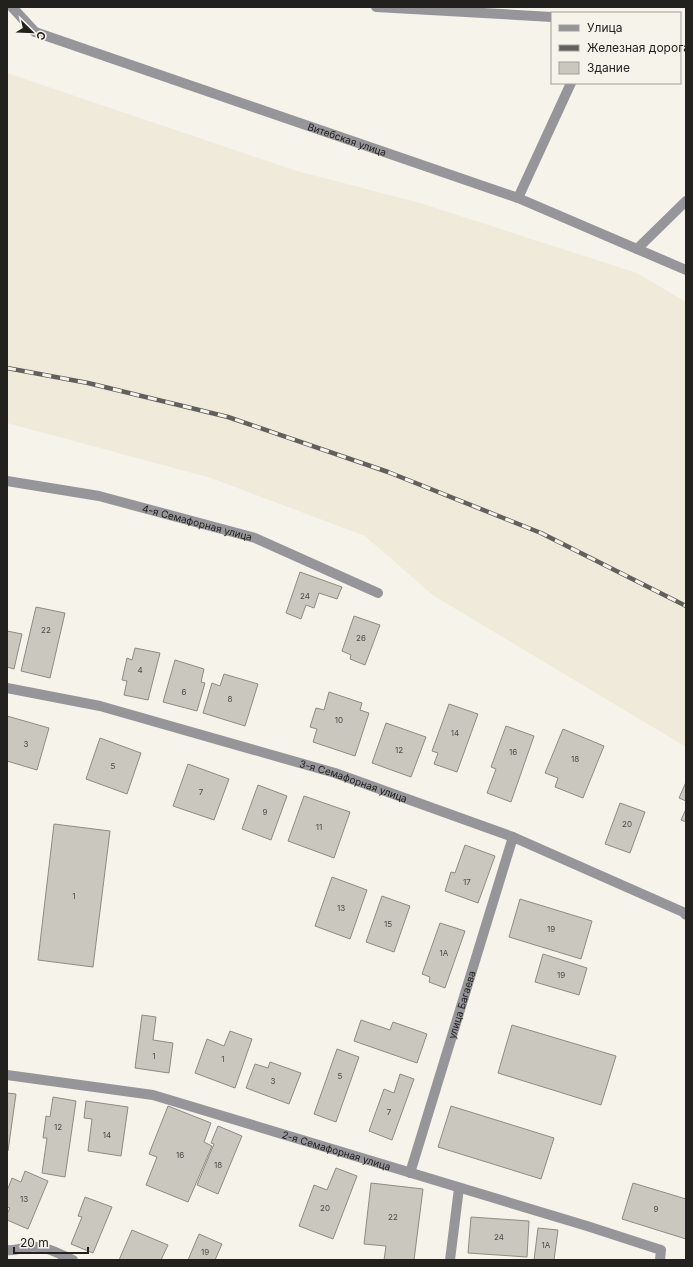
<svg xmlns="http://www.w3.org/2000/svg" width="693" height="1267" viewBox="0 0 693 1267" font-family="Inter,sans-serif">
<rect width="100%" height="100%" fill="#f6f3eb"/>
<path fill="#efeada" d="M7,73l290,98 123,32 217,70 49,29v445l-252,-151 -69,-60 -154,-58 -204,-55z"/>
<path fill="#cac7bf" stroke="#8e8b84" d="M300,572l42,15 -5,12 -18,-6 -5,15 -8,-3 -5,14 -15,-6z
M36,607l29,6 -15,65 -29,-7z
M354,616l26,9 -15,40 -15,-6 1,-4 -9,-4z
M7,631l15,3 -8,35 -7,-2z
M135,648l25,5 -12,47 -24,-5 3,-14 -5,-1 5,-22 5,2z
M175,660l29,9 -3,13 4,1 -8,28 -34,-9z
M224,674l34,10 -13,42 -42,-13 9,-30 8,3z
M329,692l33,11 -2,7 9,3 -14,43 -42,-14 4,-13 -7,-2 6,-19 8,2z
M449,704l29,10 -21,58 -23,-8 4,-11 -6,-2z
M7,716l42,12 -12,42 -30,-9z
M386,723l40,14 -15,40 -39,-14z
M506,726l28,10 -23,66 -24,-9 9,-24 -5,-2z
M563,729l41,17 -21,52 -28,-11 3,-9 -13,-5z
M100,738l41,15 -14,41 -41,-15z
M188,764l41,15 -15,41 -41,-14z
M686,782v19l-7,-3z
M258,785l29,11 -16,44 -29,-11z
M304,796l46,16 -16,46 -46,-17z
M620,803l25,9 -15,41 -25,-9z
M686,809v13l-5,-2z
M54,824l56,7 -17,136 -55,-7z
M465,845l30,11 -17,47 -33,-12 6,-19 4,1z
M332,877l35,13 -17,49 -35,-13z
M382,896l28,10 -16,46 -28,-10z
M520,899l72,22 -11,38 -72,-22z
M440,923l25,8 -20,57 -16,-6 1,-5 -8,-3z
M543,954l44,14 -8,27 -44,-13z
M142,1015l14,2 -3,23 20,3 -4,30 -34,-5z
M361,1020l29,10 3,-8 34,12 -10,29 -63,-22z
M512,1025l104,31 -15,49 -103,-32z
M230,1031l22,8 -17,49 -40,-15 12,-34 17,7z
M337,1049l22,8 -23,65 -22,-8z
M270,1062l31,11 -12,31 -43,-16 9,-24 13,4z
M400,1074l14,5 -22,61 -23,-9 15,-42 10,4z
M7,1093l9,1 -8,57h-1z
M53,1097l23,4 -11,76 -23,-4 5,-35h-4l3,-22 4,1z
M86,1101l42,6 -7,49 -33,-5 4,-32 -8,-1z
M168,1106l43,17 -7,19 8,4 -24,56 -42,-17 11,-28 -8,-3z
M451,1106l103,32 -13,41 -103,-32z
M218,1126l24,10 -24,58 -21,-9 17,-41 -3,-1z
M336,1168l21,8 -24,63 -34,-13 15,-41 13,5z
M25,1171l23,10 -20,48 -21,-9v-6l3,-6 -3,-1v-16l5,-13 9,4z
M371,1183l52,6 -9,71h-30l2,-14 -22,-2z
M633,1183l53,16v40l-64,-20z
M85,1197l27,10 -19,46 -22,-9 11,-27 -4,-1z
M471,1217l58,4 -2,36 -59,-4z
M538,1228l20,2 -4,30h-20z
M132,1230l36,15 -7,15h-42z
M199,1234l23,10 -7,16h-27z"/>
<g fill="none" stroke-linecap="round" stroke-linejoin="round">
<path stroke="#96969a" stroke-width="10" d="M376,7l176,10
M518,198l53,-115
M637,249l49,-48"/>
<g stroke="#96969a" stroke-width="10">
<path id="s1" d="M12,7l23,25 483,166 168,72"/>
<path id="s2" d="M7,481l92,15 156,42 123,55"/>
<path id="s3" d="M7,688l93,18 235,67 178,64 170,75 3,3"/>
<path id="s4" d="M7,1075l146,20 434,131 74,24 -1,10"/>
<path id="s5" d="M410,1173l103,-336"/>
<path d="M7,1250c8,1 14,-2 22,-3 16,-2 30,7 44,13"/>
<path d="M450,1260l9,-72"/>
</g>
<defs>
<path id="rail" d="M7,368l81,15 140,34 160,55 153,61 145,73"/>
</defs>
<use href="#rail" stroke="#62605c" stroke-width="4.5"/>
<use href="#rail" stroke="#f6f3eb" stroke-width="3" stroke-dasharray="9" stroke-linecap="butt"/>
</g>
<g text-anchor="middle" stroke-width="3" stroke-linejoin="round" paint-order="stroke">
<g font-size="8" fill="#4c4a46">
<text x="305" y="599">24</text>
<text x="46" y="633">22</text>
<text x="361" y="641">26</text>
<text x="140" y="673">4</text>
<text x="184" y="695">6</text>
<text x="230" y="702">8</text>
<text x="339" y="723">10</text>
<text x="455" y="736">14</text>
<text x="26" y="747">3</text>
<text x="399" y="753">12</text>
<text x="513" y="755">16</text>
<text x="575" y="762">18</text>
<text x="113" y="769">5</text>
<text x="201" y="795">7</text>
<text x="265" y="815">9</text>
<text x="627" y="827">20</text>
<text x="319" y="830">11</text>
<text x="467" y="885">17</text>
<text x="74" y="899">1</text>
<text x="341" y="911">13</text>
<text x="388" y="927">15</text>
<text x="551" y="932">19</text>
<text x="444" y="956">1А</text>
<text x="561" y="978">19</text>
<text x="154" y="1059">1</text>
<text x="223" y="1062">1</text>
<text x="340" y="1079">5</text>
<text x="273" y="1084">3</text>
<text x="389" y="1115">7</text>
<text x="58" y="1130">12</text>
<text x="107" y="1138">14</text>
<text x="180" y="1158">16</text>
<text x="218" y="1168">18</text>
<text x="24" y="1202">13</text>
<text x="325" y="1211">20</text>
<text x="656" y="1212">9</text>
<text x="393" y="1220">22</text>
<text x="499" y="1240">24</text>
<text x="546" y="1248">1А</text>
<text x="205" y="1255">19</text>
</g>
<g font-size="10" fill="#22211e" stroke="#f6f3eb">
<text dy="4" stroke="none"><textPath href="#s1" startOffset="364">Витебская улица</textPath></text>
<text dy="4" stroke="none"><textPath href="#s2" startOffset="195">4-я Семафорная улица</textPath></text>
<text dy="4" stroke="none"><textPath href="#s3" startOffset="359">3-я Семафорная улица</textPath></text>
<text dy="4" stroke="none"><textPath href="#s5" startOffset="176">улица Багаева</textPath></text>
<text dy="4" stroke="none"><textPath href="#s4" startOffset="339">2-я Семафорная улица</textPath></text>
</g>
</g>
<rect width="693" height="1267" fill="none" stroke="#22211e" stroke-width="16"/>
<rect x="551" y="12" width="130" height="72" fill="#f6f3eb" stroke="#a19f99"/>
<rect x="559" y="25" width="20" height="6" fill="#96969a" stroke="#a19f99"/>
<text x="587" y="32" font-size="12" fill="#22211e">Улица</text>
<rect x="559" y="45" width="20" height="6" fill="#62605c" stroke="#a19f99"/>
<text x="587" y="52" font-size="12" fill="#22211e">Железная дорога</text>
<rect x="559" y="62" width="20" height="12" fill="#cac7bf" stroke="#a19f99"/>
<text x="587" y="72" font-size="12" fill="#22211e">Здание</text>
<g transform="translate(32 32) rotate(113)" stroke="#f6f3eb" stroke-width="3" paint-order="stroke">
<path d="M0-3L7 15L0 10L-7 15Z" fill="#22211e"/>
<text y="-6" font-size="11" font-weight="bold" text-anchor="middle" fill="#22211e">С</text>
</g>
<path d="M14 1247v6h74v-6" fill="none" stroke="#22211e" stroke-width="2"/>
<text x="20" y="1247" font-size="12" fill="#22211e" stroke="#f6f3eb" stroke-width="3" paint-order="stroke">20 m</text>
</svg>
